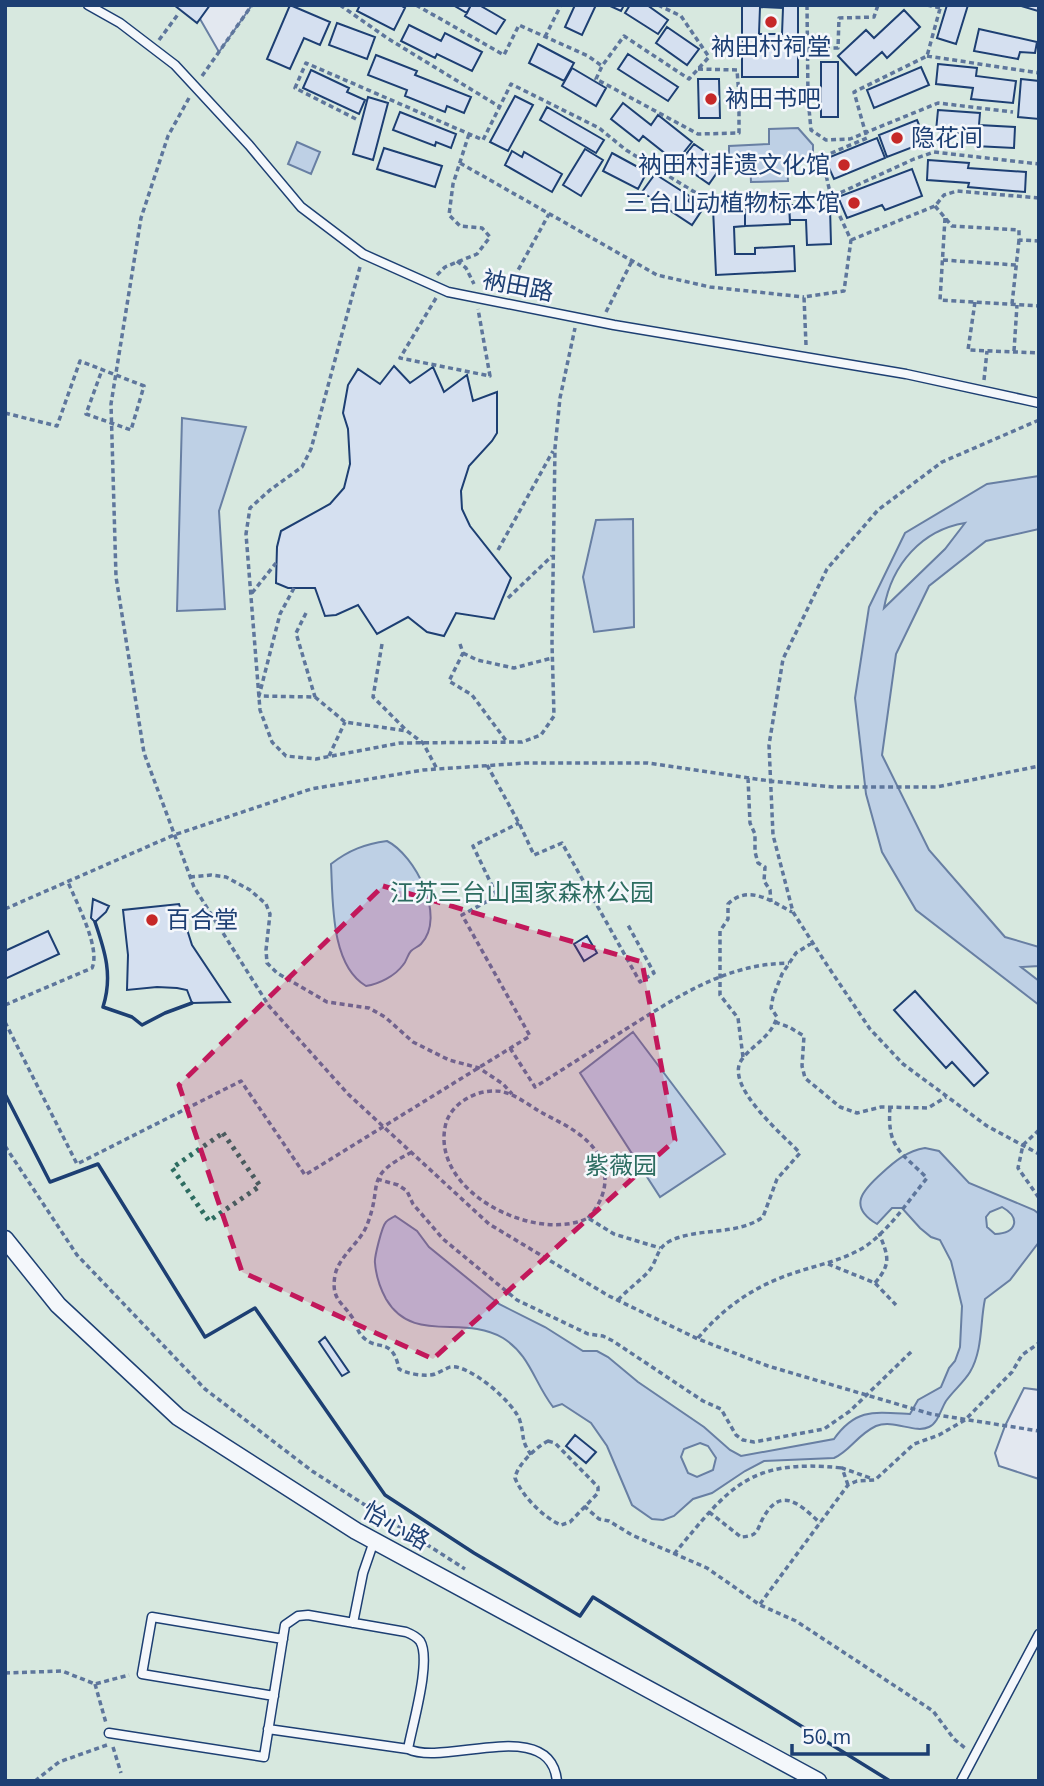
<svg xmlns="http://www.w3.org/2000/svg" width="1044" height="1786" viewBox="0 0 1044 1786" font-family="Mulish,'Noto Sans SC',sans-serif">
<rect width="100%" height="100%" fill="#f4f7fb"/>
<path fill="#d7e8df" stroke="#687fa3" stroke-width="2" d="M5,5h1034v1776h-1034z"/>
<path fill="#e3e8f0" stroke="#687fa3" stroke-width="2" d="M192,5h60l-33,47z
M1024,1388l15,2v89l-40,-13 -4,-13 10,-27z"/>
<path fill="#bed0e5" stroke="#687fa3" stroke-width="2" fill-rule="evenodd" d="M798,128l15,17v14l-26,1 1,21 -37,1 -1,-23 -21,1v-14l40,-2v-15z
M297,142l23,10 -9,22 -23,-10z
M182,418l64,9 -27,84 6,98 -48,2z
M1039,476v53l-53,12 -57,45 -33,68 -14,101 47,95 76,87 34,10v19l-18,1 18,14v24l-123,-95 -34,-58 -16,-58 -11,-96 14,-91 36,-74 82,-49zM965,523l-20,26 -61,59c8,-44 38,-78 81,-85z
M633,519l1,108 -40,5 -11,-55 13,-57z
M387,841c28,14 60,76 34,103 -3,3 -7,4 -10,7 -4,4 -4,10 -8,14 -8,11 -24,19 -37,21 -36,-21 -33,-87 -35,-122 18,-14 34,-20 56,-23z
M633,1032l92,122 -65,43 -80,-124z
M925,1148l14,3 30,32 65,27 5,4v28l-29,38 -25,19c-5,23 -2,51 -15,73 -6,10 -17,19 -24,29 -5,8 -8,22 -17,26 -14,7 -35,-8 -53,-1 -19,9 -26,25 -42,32l-70,3 -19,10 -33,22 -19,6 -19,17 -11,4 -11,-1 -20,-14 -25,-59 -16,-23 -29,-19 -9,3c-19,-25 -23,-52 -50,-69 -40,-24 -90,7 -117,-39 -6,-11 -10,-23 -11,-36 -1,-5 7,-37 11,-41 2,-3 6,-4 9,-6l22,15 12,16 70,57 46,23 38,24h14l11,6 30,25 66,45 26,23 11,6 93,-17c22,-31 41,-27 76,-25l8,-14 23,-13 8,-19 6,-7 5,-14 2,-41 -11,-45 -11,-21 -9,-3 -11,-9 -18,-20h-10l-15,16c-30,-18 -14,-34 5,-51 13,-12 25,-22 43,-25zM1002,1207c19,11 15,26 -7,27l-8,-7 -1,-10 4,-5zM700,1443l8,3 8,12 -3,12 -16,7 -9,-4 -7,-16 3,-8z"/>
<path fill="#d5e0f0" stroke="#1d3f73" stroke-width="2" fill-rule="evenodd" d="M174,5h36l-13,18z
M290,5l40,17 -10,23 -16,-7 -14,31 -23,-10z
M360,5h40l5,3 -11,22 -37,-19z
M453,5h18l-4,8z
M471,5h8l26,15 -9,14 -31,-18z
M575,5h21l-14,30 -17,-8z
M608,5h16l-3,6z
M630,5h17l21,15 -10,14 -33,-21z
M742,5h56v72h-56zM760,7l23,1 -1,26h-23z
M947,5h21l-12,39 -19,-6z
M1018,5h21v2l-1,4z
M904,10l16,17 -33,31 -5,-6 -26,23 -18,-19 28,-26 8,8z
M337,23l38,14 -8,22 -38,-14z
M409,25l32,16 4,-8 37,19 -10,19 -35,-17 -2,4 -34,-17z
M667,27l32,22 -12,16 -31,-22z
M979,29l58,13 -2,11 -15,-1 -2,7 -44,-8z
M538,44l36,19 -10,18 -35,-18z
M628,54l50,33 -10,14 -50,-32z
M376,55l41,16 -2,4 56,22 -7,16 -17,-7 -2,6 -40,-16 2,-6 -39,-15z
M821,62h17v55h-17z
M938,64l39,4 -1,8 40,5 -3,22 -42,-4 2,-11 -37,-4z
M921,67l8,18 -55,23 -7,-18z
M572,68l34,20 -10,18 -34,-20z
M311,70l38,18 -2,4 18,8 -6,14 -56,-26z
M698,79h21l1,39h-21z
M1021,79l18,2v38l-21,-2z
M515,96l18,9 -25,46 -18,-9z
M368,97l20,6 -15,57 -20,-6z
M623,103l28,22 7,-10 34,27 -16,20 -33,-26 -4,5 -28,-22z
M547,107l57,33 -8,13 -56,-33z
M938,110l42,3 -1,12 36,2 -1,21 -39,-2v-12l-39,-3z
M400,112l56,22 -5,14 -15,-6 -1,4 -42,-16z
M917,120l9,22 -39,15 -8,-22z
M877,138l8,20 -51,21 -9,-20z
M694,144l29,20 -14,20 -30,-21z
M384,148l58,18 -7,21 -58,-18z
M585,149l18,11 -22,36 -18,-11z
M512,151l10,6 2,-5 38,22 -10,18 -47,-27z
M612,153l35,19 -9,17 -35,-18z
M928,160l41,3 -1,5 58,4 -1,20 -57,-5 1,-4 -42,-3z
M912,169l10,27 -37,14 -3,-5 -35,13 -9,-21z
M655,174l36,23 -3,4 14,9 -10,15 -50,-33z
M789,203l1,21 -45,2v-21z
M789,205h18v3l23,-1 1,37 -24,1 -1,-25h-16z
M732,207l1,3h12v16l-11,1 1,27h20v-6l39,-2 1,25 -79,4 -3,-67z
M394,366l16,17 23,-16 11,25 23,-17 6,26 24,-9v41l-5,8 -23,25 -8,25 1,18 8,17 41,52 -17,41 -38,-6 -12,23 -17,-4 -19,-15 -31,17 -19,-29 -22,10 -11,1 -10,-28h-27l-12,-5 1,-36 4,-16 49,-27 14,-16 6,-24 -2,-35 -5,-16 5,-28 10,-16 22,15z
M93,899l16,7 -3,6 -11,10 -4,-4z
M179,904l13,41 38,57 -38,1 -5,-13 -10,-2 -20,-1 -30,3 1,-35 -5,-45z
M48,931l11,23 -54,25v-28z
M587,936l10,17 -13,8 -10,-17z
M915,991l73,82 -14,13 -22,-24 -6,6 -52,-58z
M325,1337l24,35 -7,4 -23,-34z
M575,1435l21,17 -10,11 -20,-17z"/>
<g fill="none" stroke-linecap="round" stroke-linejoin="round">
<defs>
<path id="service" d="M88,5l32,18 55,42 74,80 52,62 62,47 85,38 166,33 292,49 133,29
M353,1623l10,-50 11,-32
M274,1696l-132,-22 10,-57 131,22
M268,1729l140,20
M109,1733l155,24 21,-132 13,-9 10,-1 98,17c5,2 10,4 14,9 12,19 -8,85 -12,108 37,18 142,-34 149,32
M961,1781l78,-147"/>
<path id="minor" d="M5,1239l53,66 120,112 178,114 462,250"/>
</defs>
<use href="#service" stroke="#1d3f73" stroke-width="11"/>
<use href="#minor" stroke="#1d3f73" stroke-width="19"/>
<path stroke="#5e769c" stroke-width="3.5" stroke-dasharray="5 3.5" stroke-linecap="butt" d="M340,5l47,33 113,69
M416,5l88,50 15,-30 69,31 14,10
M658,5l23,11 28,41 -20,22 -65,-43 -22,30 -6,13 102,55 41,-1v-37l69,2 3,32 15,10 24,-1 88,-36 75,9
M807,5l1,93
M927,5l13,3
M545,37l16,-32
M159,40l20,-27
M808,48h30l1,-30 35,-1 4,-12
M927,56l112,17
M698,69l39,1 2,26
M202,76l50,-71
M189,98l-21,38 -27,82 -30,186 5,173 28,176 50,134 75,119 79,88 141,130 120,72 89,43 70,27 163,48 108,17
M356,119l-61,-31 11,-25 177,77 28,-56 88,44 27,22 75,46 23,6 107,-5 83,-38 20,-7 105,12
M460,163l197,112 53,12 94,10
M935,206l17,20 67,4v10l20,1
M945,218l-5,82 99,6
M851,240l84,-34 9,-11 13,-4 82,7
M943,260l73,5
M457,261l9,7 8,16
M360,267l-49,182 -9,18 -32,23 -20,18 -4,26 14,176 12,32 14,14 30,3 84,-16 122,-1 19,-7 13,-19 -2,-73 3,-195 5,-50 15,-70
M437,275l8,-8 32,-13 13,-17 -8,-9 -22,-2 -11,-11 4,-31 16,-50
M506,292l43,-78
M436,298l-36,60 90,18 -12,-67
M975,302l-7,48 71,3
M1012,304l7,-64
M606,312l26,-51
M806,345l-2,-48 40,-6 7,-51 -20,-43 -9,-40 45,-19 -13,-46 73,-36 14,-51
M1014,351l3,-46
M984,380l3,-29
M5,413l52,13 23,-65 64,25 -13,44 -45,-16 16,-44
M1039,420l-97,42 -64,48 -51,59 -44,90 -14,86 4,90 20,77 32,50 45,67 33,35 84,62 52,28
M498,550l55,-99
M294,588l-14,26 -21,82 56,1 30,25 62,9 16,12 14,26
M252,593l24,-30
M508,598l44,-42
M306,613l-10,20 19,64
M382,644l-9,53 32,32
M460,644l3,9 -14,28 23,14 35,47
M463,653l14,7 37,8 38,-10
M329,756l16,-34
M487,765l32,58 15,32 28,-12 78,139 14,-9 -26,-48
M748,778l2,45 5,11v18l3,11 7,4 -1,14 6,9 1,12
M190,877l21,-2 15,2 24,13 16,14 4,10 -4,36 1,13 10,10 50,29 42,6 16,9 28,25 36,18 30,8 24,16 9,10
M5,909l169,-74 137,-46 112,-19 102,-7h123l122,18 64,6h103l102,-21
M5,1005l87,-37c9,-20 -16,-66 -24,-86
M5,1022l72,142 164,-83 64,94 225,-139 -68,-121 35,-19 -24,-50 46,-23
M775,1022l14,5 15,9 -2,30 3,12 35,29 17,6 24,-6 47,1 18,-11
M510,1048l25,39c30,-19 61,-39 91,-58 53,-33 99,-65 163,-66
M743,1057l-5,-39 -18,-23v-64l8,-12v-15c20,-20 43,-3 64,8
M1039,1130l-16,15 -5,23 21,30
M5,1146l72,109 128,134 107,82 153,98
M412,1152c-50,26 -28,30 -45,73 -7,18 -28,31 -32,50 -4,24 6,26 17,42 4,6 5,14 10,19 15,17 30,-1 37,33 8,5 27,8 36,5 5,-2 10,-5 15,-7 18,-4 65,36 70,54 5,16 0,19 12,35
M377,1179l21,6 9,6 6,13 30,35 74,61 71,34 15,2 10,5 90,60 18,8 15,26 7,5 11,2 70,-13 26,-18 62,-60
M588,1218c27,-29 21,-64 -12,-86 -11,-8 -25,-14 -37,-21 -12,-7 -28,-20 -43,-20 -20,-1 -44,12 -50,32 -18,68 89,121 142,95l26,16 46,14
M828,1264l47,19 21,22
M875,1283c17,-20 13,-27 4,-50
M618,1300c9,-10 22,-19 31,-29 9,-11 7,-23 21,-30 29,-14 67,-5 93,-24l14,-38 23,-26c-17,-18 -79,-70 -57,-95 12,-15 28,-21 34,-41l-6,-9 2,-11 9,-23 14,-21 16,-10
M698,1338c29,-34 60,-54 102,-67 22,-7 46,-12 66,-25 24,-17 43,-46 61,-68 -27,-27 -40,-30 -37,-71
M548,1441l7,2 43,44v6l-28,29 -9,3c-17,-7 -39,-29 -46,-47 2,-13 21,-31 33,-37z
M848,1485l-6,-17 31,11
M584,1506l15,13 10,2 23,14 75,33 53,37 36,16 137,90 21,28 11,9
M709,1512l32,25c2,0 9,-1 11,-2 5,-2 7,-8 9,-13 18,-37 37,-20 59,1
M674,1554c55,-66 74,-96 168,-86
M760,1604l88,-119 9,-4 18,-1 39,-36 25,-9 26,-15 47,-48 10,-17 17,-12
M5,1673l57,-2 33,13 34,-9
M95,1684l11,39
M113,1747l8,26
M35,1781l24,-19 48,-17"/>
<use href="#service" stroke="#f4f7fb" stroke-width="8"/>
<use href="#minor" stroke="#f4f7fb" stroke-width="16"/>
<path stroke="#2c6c60" stroke-width="5" stroke-dasharray="3.5 5" stroke-linecap="butt" d="M223,1133l37,53 -51,35 -37,-53z"/>
<path stroke="#1d3f73" stroke-width="3.5" d="M95,922c10,29 18,54 8,85l29,10 10,8 23,-12 27,-10
M5,1094l45,88 48,-18 107,173 50,-29 130,187 89,58 106,63 13,-19 297,184"/>
</g>
<path fill="#c2185b" fill-opacity="0.2" stroke="#c2185b" stroke-width="5" stroke-dasharray="14 9" stroke-linejoin="round" d="M383,886l259,76 33,178 -242,219 -191,-87 -63,-187z"/>
<g fill="#c62828" stroke="#f4f7fb" stroke-width="2.5">
<circle cx="771" cy="22" r="7"/>
<circle cx="711" cy="99" r="7"/>
<circle cx="897" cy="138" r="7"/>
<circle cx="844" cy="165" r="7"/>
<circle cx="854" cy="203" r="7"/>
<circle cx="152" cy="920" r="7"/>
</g>
<g text-anchor="middle" stroke-width="5" stroke-linejoin="round" paint-order="stroke">
<g font-size="24" fill="#1d3f73" stroke="#f4f7fb" text-anchor="start">
<text x="771" y="55" text-anchor="middle">衲田村祠堂</text>
<text x="725" y="107">衲田书吧</text>
<text x="911" y="146">隐花间</text>
<text x="830" y="173" text-anchor="end">衲田村非遗文化馆</text>
<text x="840" y="211" text-anchor="end">三台山动植物标本馆</text>
<text x="166" y="928">百合堂</text>
</g>
<g font-size="24" fill="#1d3f73" stroke="#f4f7fb">
<text transform="translate(518 286) rotate(11)" y="8">衲田路</text>
<text transform="translate(396 1526) rotate(29)" y="8">怡心路</text>
</g>
<g font-size="24" fill="#2c6c60" stroke="#f4f7fb">
<text x="522" y="901">江苏三台山国家森林公园</text>
<text x="621" y="1174">紫薇园</text>
</g>
</g>
<rect width="1044" height="1786" fill="none" stroke="#1d3f73" stroke-width="14"/>
<path d="M792 1744v10h136v-10" fill="none" stroke="#1d3f73" stroke-width="3.5"/>
<text x="802" y="1744" font-size="21" fill="#1d3f73" stroke="#f4f7fb" stroke-width="5" paint-order="stroke">50 m</text>
</svg>
